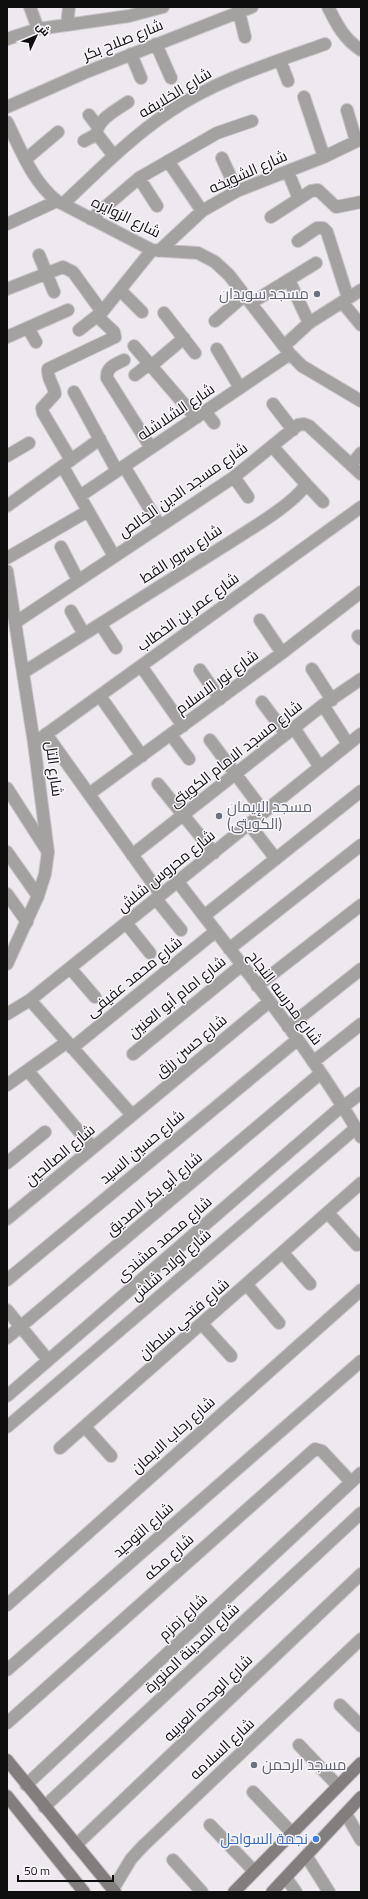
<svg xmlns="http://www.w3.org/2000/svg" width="368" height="1899" viewBox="0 0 368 1899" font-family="'Titillium Web',Cairo,sans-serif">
<rect width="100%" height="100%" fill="#ede9ee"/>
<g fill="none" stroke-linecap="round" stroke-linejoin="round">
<defs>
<path id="minor" d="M30,7l8,22
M328,7c9,18 16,32 33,43
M239,12l6,25
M67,25l2,-18
M7,39l31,-10 91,-13 34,-9
M156,44l15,34
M131,54l10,24
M280,60l8,21
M304,97l20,60
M7,107l77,-34 168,-66
M347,110l9,31
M89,115l9,12
M7,122c14,28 25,59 50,79l95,49 46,3 17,9 14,13 61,79 12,12 59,35
M84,141l13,-7
M114,156l-17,-22c-1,-14 21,-25 31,-32
M222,158l15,33
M26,159l32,-27
M168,161l34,50
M288,172l11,27
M139,178l18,28
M63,204c34,-32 67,-66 106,-92 47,-32 103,-49 156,-68
M271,217l40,-26 7,-1 18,17 25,-5
M91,219l48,-41 78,-45 35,-12
M7,224l50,-23
M298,241l19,-13h6l4,4 21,66
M159,251l43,-40 35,-20 87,-34 37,-18
M39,255l15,37
M289,280l20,43
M7,289l56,-22 10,5 29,40
M120,290l22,22
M342,302l19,23
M251,303l65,-40
M164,313l31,40
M215,321l30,-26
M28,328l8,14
M79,330l23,-18 50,-62
M7,337l61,-27
M134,346l62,72
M284,346l25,-23 52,-33
M217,349l23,39
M124,360c-8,4 -18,7 -17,18l44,70
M151,366l33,-28
M135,375l14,-11
M74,392l43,79
M273,404l20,26
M205,411l9,12
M7,456l22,-13
M71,460l-28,-47 -1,-5 13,-14c-1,-9 -8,-15 -7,-25l67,-32 -1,-5 -16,-15
M351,465l10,-12
M124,466l36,60
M63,467l51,89
M234,477l14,20
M306,484l17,18
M80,496l210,-142
M7,506l93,-67
M61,547l17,33
M7,558l81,-47
M71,611l13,23
M260,620l22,33
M16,622l218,-145 64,-52 6,-1 5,2 52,48
M101,625l15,23
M358,636l3,3
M141,666l42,60
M312,669l20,31
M200,670l20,29
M24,672c67,-42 134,-84 200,-126 20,-13 72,-43 82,-62l-34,-38
M100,696l42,60
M262,702l24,32
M323,705l25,39
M294,728l26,39
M46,734l115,161
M171,735l18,24
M210,740l54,72
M34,743l327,-236
M158,784l56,69
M7,788l41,64
M89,794l193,-141 79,-61
M249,824l27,35
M7,852l31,44
M132,855l191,-150 38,-26
M178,882c63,83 131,164 183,255
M7,894l20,28
M156,899l25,31
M204,916l157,-125
M126,923l24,30
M229,949l132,-104
M70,968l25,29
M257,986l104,-81
M30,1000l102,115
M7,1014l23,-14 331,-266
M288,1027l73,-58
M72,1048l144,-117
M133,1054l109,-89
M313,1062l48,-38
M28,1071l65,77
M7,1085l60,-43
M343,1107l18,-14
M7,1163l38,-31
M328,1213l29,32
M7,1219l262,-217
M283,1253l27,31
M7,1280l290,-240
M247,1285l32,38
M7,1310l41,50
M202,1324l29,32
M7,1338l314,-265
M7,1396l335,-290
M7,1427l349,-299
M85,1427l26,29
M60,1448l301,-265
M7,1605l354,-315
M7,1670l354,-309
M340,1705l21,21
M7,1723l308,-274 7,2 29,31
M299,1745l39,41
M26,1785l335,-312
M253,1792l39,41
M44,1807l317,-294
M346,1814l15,26
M210,1825l44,46
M76,1845l285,-271
M307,1857l22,35
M173,1860l29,32
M286,1878l10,14
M113,1889l18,-30 12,-13 218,-207"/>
<path id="tertiary" d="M7,571l27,172 14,109 -3,22 -7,22 -31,68"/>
<path id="secondary" d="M7,1760l108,132
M7,1796l77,96
M234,1892l127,-129
M272,1892l89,-95"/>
</defs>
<use href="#minor" stroke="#c9c6ca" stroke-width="14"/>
<use href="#tertiary" stroke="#c9c6ca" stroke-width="14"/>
<use href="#secondary" stroke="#c9c6ca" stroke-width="14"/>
<use href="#minor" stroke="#a4a1a1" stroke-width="12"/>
<use href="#tertiary" stroke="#a4a1a1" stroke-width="12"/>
<use href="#secondary" stroke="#827e7d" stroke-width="12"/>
</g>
<g fill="#6b7280" stroke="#faf7fc" stroke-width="1.5">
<circle cx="317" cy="294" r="4"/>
<circle cx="219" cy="816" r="4"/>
<circle cx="254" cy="1765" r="4"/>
</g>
<circle fill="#3f7fe0" stroke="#faf7fc" stroke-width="1.5" cx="316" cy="1839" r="4"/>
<g text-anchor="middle" stroke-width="3" stroke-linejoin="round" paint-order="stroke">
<g font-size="15" fill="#0f0e0f" stroke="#faf7fc">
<text transform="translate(123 40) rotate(-22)" y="5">شارع صلاح بكر</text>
<text transform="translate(175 93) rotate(-31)" y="5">شارع الخلايفه</text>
<text transform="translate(248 172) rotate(-24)" y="5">شارع الشويخه</text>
<text transform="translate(126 217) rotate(26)" y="5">شارع الزوايره</text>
<text transform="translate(176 412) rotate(-34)" y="5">شارع الشلاشله</text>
<text transform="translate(183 490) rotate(-35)" y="5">شارع مسجد الدين الخالص</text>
<text transform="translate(181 554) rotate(-33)" y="5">شارع سرور القط</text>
<text transform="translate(188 612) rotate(-36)" y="5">شارع عمر بن الخطاب</text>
<text transform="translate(217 682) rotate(-36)" y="5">شارع نور الاسلام</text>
<text transform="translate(236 754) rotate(-38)" y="5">شارع مسجد الامام الكويتى</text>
<text transform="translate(54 769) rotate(83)" y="5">شارع التل</text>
<text transform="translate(166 871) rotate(-39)" y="5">شارع محروس شلش</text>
<text transform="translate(134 977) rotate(-39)" y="5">شارع محمد عفيفى</text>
<text transform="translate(177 997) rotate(-39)" y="5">شارع امام أبو العنين</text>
<text transform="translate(285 998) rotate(53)" y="5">شارع مدرسه النجاح</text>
<text transform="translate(191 1046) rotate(-40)" y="5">شارع حسن رزق</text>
<text transform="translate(142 1147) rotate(-40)" y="5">شارع حسين السيد</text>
<text transform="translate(60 1155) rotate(-40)" y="5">شارع الصالحين</text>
<text transform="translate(154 1194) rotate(-40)" y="5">شارع أبو بكر الصديق</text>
<text transform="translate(164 1239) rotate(-41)" y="5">شارع محمد مشندى</text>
<text transform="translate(171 1265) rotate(-41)" y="5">شارع اولاد شلش</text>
<text transform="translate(184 1319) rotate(-41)" y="5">شارع فتحي سلطان</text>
<text transform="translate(173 1435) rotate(-42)" y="5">شارع رحاب الايمان</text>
<text transform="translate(143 1530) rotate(-41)" y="5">شارع التوحيد</text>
<text transform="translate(169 1557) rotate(-42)" y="5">شارع مكه</text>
<text transform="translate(183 1617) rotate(-43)" y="5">شارع زمزم</text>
<text transform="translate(192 1648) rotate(-43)" y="5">شارع المدينة المنورة</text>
<text transform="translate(208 1698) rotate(-44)" y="5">شارع الوحده العربيه</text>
<text transform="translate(222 1749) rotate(-43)" y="5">شارع السلامه</text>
</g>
<g font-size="15" fill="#5b616d" stroke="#faf7fc" text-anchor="start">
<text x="309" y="299" text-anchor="end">مسجد سويدان</text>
<text x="227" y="812">مسجد الإيمان<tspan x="227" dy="17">(الكويتى)</tspan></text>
<text x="262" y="1770">مسجد الرحمن</text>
</g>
<g font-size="15" fill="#366cbe" stroke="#faf7fc" text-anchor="end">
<text x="308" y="1844">نجمة السواحل</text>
</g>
</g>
<rect width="368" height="1899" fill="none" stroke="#0f0e0f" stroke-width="16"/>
<g transform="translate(36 36) rotate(46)" stroke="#faf7fc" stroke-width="3" paint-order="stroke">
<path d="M0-3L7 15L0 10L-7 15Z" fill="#0f0e0f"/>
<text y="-6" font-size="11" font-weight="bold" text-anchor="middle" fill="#0f0e0f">ش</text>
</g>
<path d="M18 1875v6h95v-6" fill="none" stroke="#0f0e0f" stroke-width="2"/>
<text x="24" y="1875" font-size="12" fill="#0f0e0f" stroke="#faf7fc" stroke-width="3" paint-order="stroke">50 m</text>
</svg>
